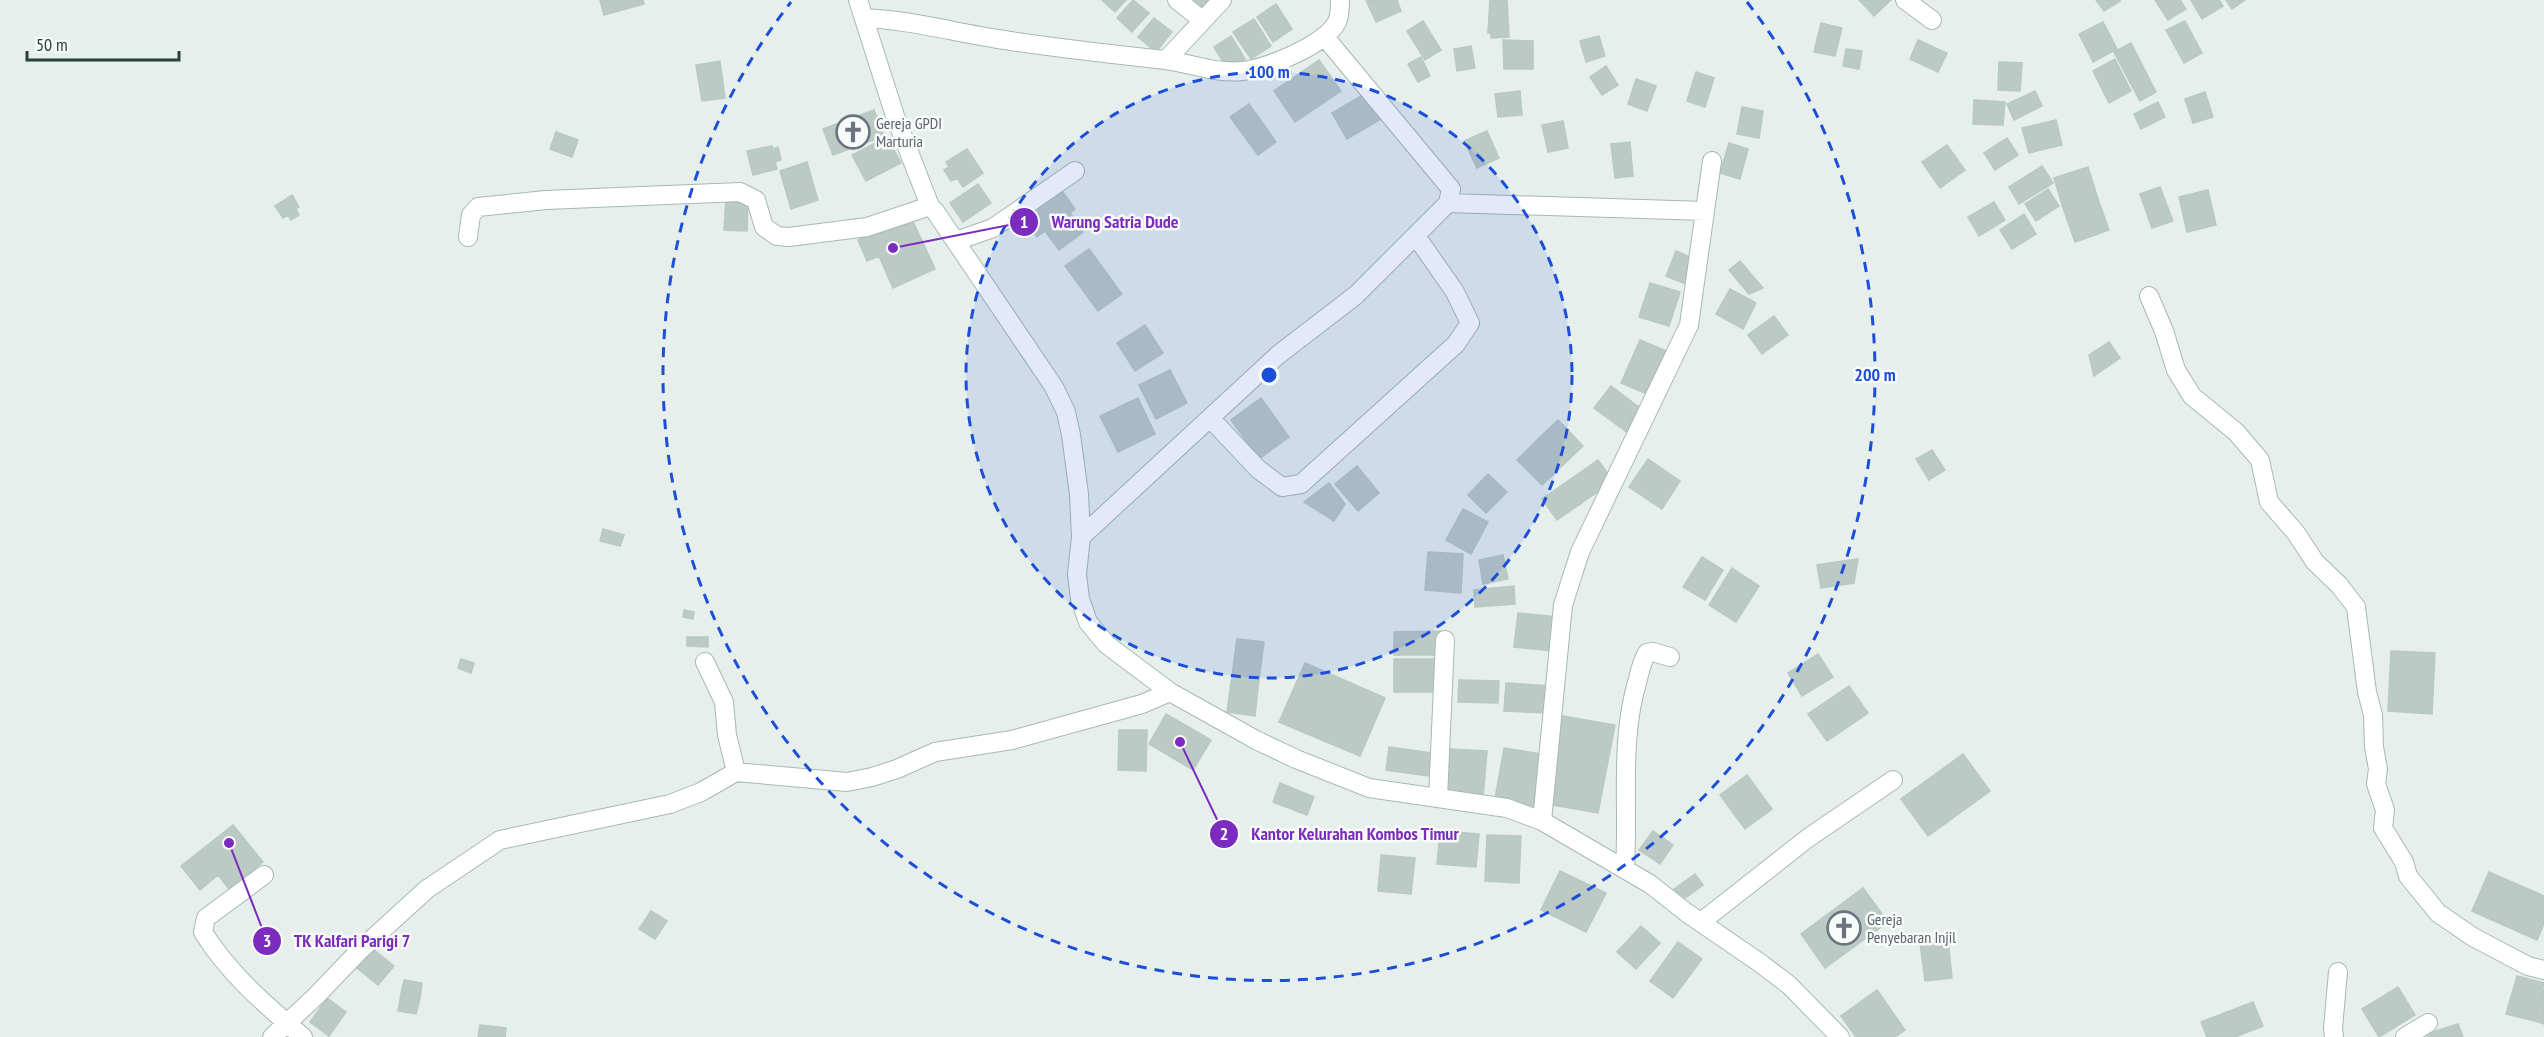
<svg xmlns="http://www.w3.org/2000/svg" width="2544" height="1037" viewBox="0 0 2544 1037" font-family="'PT Sans Narrow',sans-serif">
<rect width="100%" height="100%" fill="#e6efeb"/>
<path fill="#bbcac4" stroke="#b8c9c2" stroke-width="1.5" d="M600,0h43l1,4 -40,11z
M1102,0h24l-11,12z
M1133,0l16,13 -17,19 -15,-14z
M1192,0h27l-14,13z
M1366,0h31l4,11 -25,11z
M1490,0h17l2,37 -18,1v-5h-3z
M1859,0h32l-17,16z
M2096,0h23l1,1 -16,10z
M2155,0h25l6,9 -18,11z
M2191,0h28l4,6 -21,13z
M2226,0h19l-13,9z
M1276,4l16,25 -19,13 -16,-25z
M1154,18l18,14 -16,20 -18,-15z
M1254,19l17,27 -20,13 -18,-27z
M1423,21l18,29 -16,10 -18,-29z
M2185,21l17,32 -18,10 -18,-33z
M2103,22l14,27 -24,13 -14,-28z
M1821,23l21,5 -7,28 -21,-4z
M1231,36l14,23 -17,11 -14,-23z
M1599,36l6,20 -19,6 -6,-21z
M1503,40l30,1v28h-29z
M1918,40l29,13 -9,19 -28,-13z
M2131,43l25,49 -16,9 -26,-49z
M1471,46l4,22 -18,3 -3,-22z
M1846,49l16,2 -3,18 -16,-3z
M1421,57l9,19 -12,6 -10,-18z
M2115,59l16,32 -22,12 -16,-32z
M1319,60l22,31 -46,31 -21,-31z
M720,61l5,37 -23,3 -6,-36z
M1999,62l23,1 -2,28 -22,-1z
M1606,66l12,19 -16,10 -12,-18z
M1696,72l18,6 -9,29 -18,-6z
M1636,79l20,7 -9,25 -19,-7z
M1520,91l2,24 -24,2 -3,-23z
M2035,91l7,15 -28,14 -7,-16z
M2205,92l8,25 -20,6 -8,-24z
M1366,93l15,26 -34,20 -15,-26z
M1974,100l31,2 -2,23 -30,-1z
M2158,102l7,15 -24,12 -7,-15z
M1249,104l27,38 -18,13 -28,-38z
M1742,107l21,4 -4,27 -22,-4z
M874,110l10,26 -51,19 -10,-26z
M2056,120l6,25 -33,8 -7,-25z
M1563,121l5,27 -20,4 -6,-27z
M1487,131l12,27 -22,10 -13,-27z
M556,132l22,8 -6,17 -22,-8z
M887,137l14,26 -35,18 -14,-26z
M2007,138l11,17 -23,15 -11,-17z
M1630,142l3,34 -18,2 -4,-34z
M1729,143l19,6 -8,30 -20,-6z
M1947,145l18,25 -25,18 -18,-26z
M772,146l1,3 5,-2 3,13 -6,2 2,7 -24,6 -6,-24z
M967,149l16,24 -20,14 -6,-9 -6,3 -7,-11 5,-3 -3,-5z
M807,162l11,38 -27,9 -11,-38z
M2042,166l11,17 -34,21 -10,-17z
M2088,167l10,32 -34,12 -10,-33z
M978,184l13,19 -28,19 -13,-19z
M1058,185l17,24 -5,4 13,19 -24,18 -14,-19 -8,6 -17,-24z
M2160,187l13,34 -21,7 -12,-34z
M2048,189l11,17 -23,15 -11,-17z
M2208,190l8,35 -29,7 -8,-35z
M292,195l7,12 -3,2 3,6 -8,5 -3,-5 -5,3 -8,-12z
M726,196l22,1 -1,34 -23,-1z
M2098,199l11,31 -34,12 -11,-31z
M1994,202l11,18 -26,16 -11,-19z
M2024,214l12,20 -24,15 -12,-19z
M911,217l24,52 -42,19 -14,-32 -12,5 -9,-21z
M1089,249l33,45 -24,17 -33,-45z
M1676,251l19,8 -9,25 -20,-8z
M1740,261l23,27 -14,6 -20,-24z
M1650,283l30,9 -11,34 -30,-9z
M1730,289l26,14 -13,26 -27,-15z
M1774,316l14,19 -26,19 -14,-19z
M1145,325l18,28 -28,18 -18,-28z
M1640,340l31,13 -19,43 -31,-13z
M2109,342l11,16 -26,18 -5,-21z
M1170,370l17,33 -31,16 -17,-34z
M1611,386l33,25 -16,22 -34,-25z
M1138,398l17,36 -37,18 -18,-36z
M1261,398l28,39 -30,22 -28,-39z
M1558,420l25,26 -22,21 -25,-26z
M1536,441l25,26 -19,18 -25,-25z
M1932,450l13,20 -16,10 -13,-21z
M1648,459l32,22 -18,28 -33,-22z
M1598,460l15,21 -30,21 -15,-21z
M1357,466l22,27 -21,18 -23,-27z
M1488,474l19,18 -21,21 -18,-18z
M1568,481l15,21 -26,18 -15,-21z
M1329,483l16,21 -11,17 -30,-19z
M1463,509l25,13 -17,32 -25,-14z
M603,529l21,6 -4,11 -20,-5z
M1428,552l35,2 -2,39 -36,-3z
M1503,555l5,24 -25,5 -4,-24z
M1702,557l21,13 -18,30 -22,-13z
M1858,559l-4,24 -33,5 -4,-23z
M1732,568l27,18 -23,36 -27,-17z
M1514,586l1,18 -40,3 -1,-17z
M684,610l10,2 -1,7 -10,-2z
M1518,613l40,4 -4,34 -40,-4z
M1441,631v24h-47v-23z
M687,637h21v10l-21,-1z
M1237,639l27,3 -5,37 -27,-3z
M2391,651l44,2 -3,61 -44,-3z
M1818,654l15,23 -31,19 -14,-23z
M461,659l13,4 -3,10 -13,-5z
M1394,659h40v33h-40z
M1305,663l80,35 -25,58 -81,-34z
M1232,676l27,3 -4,37 -28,-4z
M1459,680l40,1 -1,22 -40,-1z
M1506,683l45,3 -2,27 -45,-2z
M1849,686l19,27 -41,28 -19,-27z
M1166,714l45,26 -18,30 -44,-26z
M1563,716l52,9 -17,88 -52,-9z
M1119,730h28l-1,41 -28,-1z
M1389,747l42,6 -3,23 -42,-6z
M1504,748l38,6 -9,52 -38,-7z
M1450,749l37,2 -4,46 -36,-2z
M1963,754l27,37 -62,45 -27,-37z
M1747,775l25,34 -27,20 -25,-34z
M1280,783l34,14 -7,18 -34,-13z
M233,825l30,37 -34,27 -11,-14 -18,15 -19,-24z
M1440,831l39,3 -3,33 -39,-3z
M1653,831l20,14 -13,19 -21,-14z
M1487,835l34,1 -2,47 -34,-2z
M1381,855l34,3 -4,36 -33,-3z
M1560,871l46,22 -20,39 -45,-22z
M2489,872l55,24v28l-7,16 -65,-29z
M1695,874l8,11 -22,16 -8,-11z
M1863,888l25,34 -63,46 -24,-34z
M651,911l16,10 -12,18 -16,-10z
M1641,926l19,17 -24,26 -19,-17z
M1948,940l4,38 -27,3 -5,-38z
M1678,942l24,17 -29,39 -23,-17z
M368,945l26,21 -16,19 -26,-21z
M2517,976l27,7 -9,38 -29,-7z
M404,980l18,3 -2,15 -19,-4z
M2398,987l17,28 -36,22 -17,-28z
M2544,989v35l-9,-3z
M1877,990l28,40 -10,7h-39l-15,-21z
M401,994l19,4 -4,16 -18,-3z
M327,998l19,14 -17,24 -19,-14z
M2253,1002l10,24 -28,11h-28l-6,-15z
M2458,1024l5,13h-35l-1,-3z
M480,1025l26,3 -1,9h-27z"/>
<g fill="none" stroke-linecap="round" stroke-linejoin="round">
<defs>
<path id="street" d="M1177,0l25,20
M1905,0l27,20
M864,18c46,2 89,14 134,21 56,9 112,15 167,21 25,3 51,14 77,11 24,-2 83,-26 95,-49 3,-6 3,-15 3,-22
M1166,60l56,-60
M1448,203l257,8
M468,237l3,-22 7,-8 68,-7 194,-8 16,8 8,27 13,9 12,1 78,-10 63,-21
M956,241l37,-13 82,-57
M2149,296l15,35 12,39 16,26 44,36 24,28 9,42 27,31 19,29 24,23 17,22 11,85 6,23 1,32 4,22 -2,15 9,26 -2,18 21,34 4,14 30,37 35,24 55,29 16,4
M1210,418l48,51 24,18 19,-3 155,-140 14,-21 -15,-31 -39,-56
M1081,537l197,-182 78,-60 92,-92 3,-14 -127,-153
M705,662l19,40 3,33 9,37
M1438,798l7,-158
M1542,821l21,-216 17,-53 109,-227 23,-164
M1625,868c4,-63 -6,-127 13,-189 2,-9 4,-18 9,-26l6,-1 17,5
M264,875l-58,43 -3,14c25,41 64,74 100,105
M1701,922l107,-84 85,-58
M272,1037l44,-41 44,-46 67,-61 73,-49 170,-36 31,-12 35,-20 111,10 25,-5 25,-8 38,-17 77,-12 130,-36 28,-12
M2334,1037l-1,-9 5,-56
M2405,1037l23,-14"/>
<path id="secondary" d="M858,0l37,116 35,90 5,5 119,176 12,25 5,23 8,59 2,43 -4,37 3,25 8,23 18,22 64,48 86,48 40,19 73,29 138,20 35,13 108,63 37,29 73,50 29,22 51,52"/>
</defs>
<use href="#street" stroke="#a8b8b2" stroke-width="20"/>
<use href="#secondary" stroke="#a4bbb3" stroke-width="20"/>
<use href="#street" stroke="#fff" stroke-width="18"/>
<use href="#secondary" stroke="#fff" stroke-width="18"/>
</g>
<circle cx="1269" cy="375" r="303" fill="#1d4ed8" fill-opacity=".12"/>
<g fill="none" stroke="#1d4ed8" stroke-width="3" stroke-dasharray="10 8">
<circle cx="1269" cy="375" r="303"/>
<path d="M1747 2A606 606 0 1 1 791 2"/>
</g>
<defs>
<symbol id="church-ring" viewBox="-11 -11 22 22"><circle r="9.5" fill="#f7fbf9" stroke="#6b7280" stroke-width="1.5"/><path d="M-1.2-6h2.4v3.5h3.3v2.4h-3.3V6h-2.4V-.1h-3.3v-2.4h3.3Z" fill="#6b7280"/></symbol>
</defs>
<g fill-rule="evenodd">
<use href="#church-ring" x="834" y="113" width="38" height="38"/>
<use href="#church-ring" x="1825" y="909" width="38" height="38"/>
</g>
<g text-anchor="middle" stroke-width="5" stroke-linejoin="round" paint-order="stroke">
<g font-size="16" fill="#5b616d" stroke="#f7fbf9" text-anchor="start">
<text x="876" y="129">Gereja GPDI<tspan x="876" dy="18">Marturia</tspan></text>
<text x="1867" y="925">Gereja<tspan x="1867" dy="18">Penyebaran Injil</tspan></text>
</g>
</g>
<circle cx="1269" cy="375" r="9" fill="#1d4ed8" stroke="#f7fbf9" stroke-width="3"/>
<g font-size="18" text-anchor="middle" font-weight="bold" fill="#1d4ed8" stroke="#f7fbf9" stroke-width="5" stroke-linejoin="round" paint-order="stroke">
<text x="1269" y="78">100 m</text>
<text x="1875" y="381">200 m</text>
</g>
<path fill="none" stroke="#7b2cbf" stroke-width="2" d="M893 248L1024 222M1180 742L1224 834M229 843L267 941"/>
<g fill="#7b2cbf" stroke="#f7fbf9" stroke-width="2">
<circle cx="893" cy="248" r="6"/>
<circle cx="1180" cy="742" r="6"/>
<circle cx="229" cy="843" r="6"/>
<circle cx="1024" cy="222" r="15"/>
<circle cx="1224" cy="834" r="15"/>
<circle cx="267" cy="941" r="15"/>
</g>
<g font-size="18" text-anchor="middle" font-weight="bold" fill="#fff">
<text x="1024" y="228">1</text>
<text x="1224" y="840">2</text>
<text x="267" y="947">3</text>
</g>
<g font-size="18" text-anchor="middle" font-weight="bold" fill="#7b2cbf" stroke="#f7fbf9" stroke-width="5" stroke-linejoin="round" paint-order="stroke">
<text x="1115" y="228">Warung Satria Dude</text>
<text x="1355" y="840">Kantor Kelurahan Kombos Timur</text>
<text x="352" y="947">TK Kalfari Parigi 7</text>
</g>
<path d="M27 51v9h152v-9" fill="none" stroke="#24423a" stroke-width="3"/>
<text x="36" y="51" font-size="18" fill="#24423a" stroke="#f7fbf9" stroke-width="4.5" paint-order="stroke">50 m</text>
</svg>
